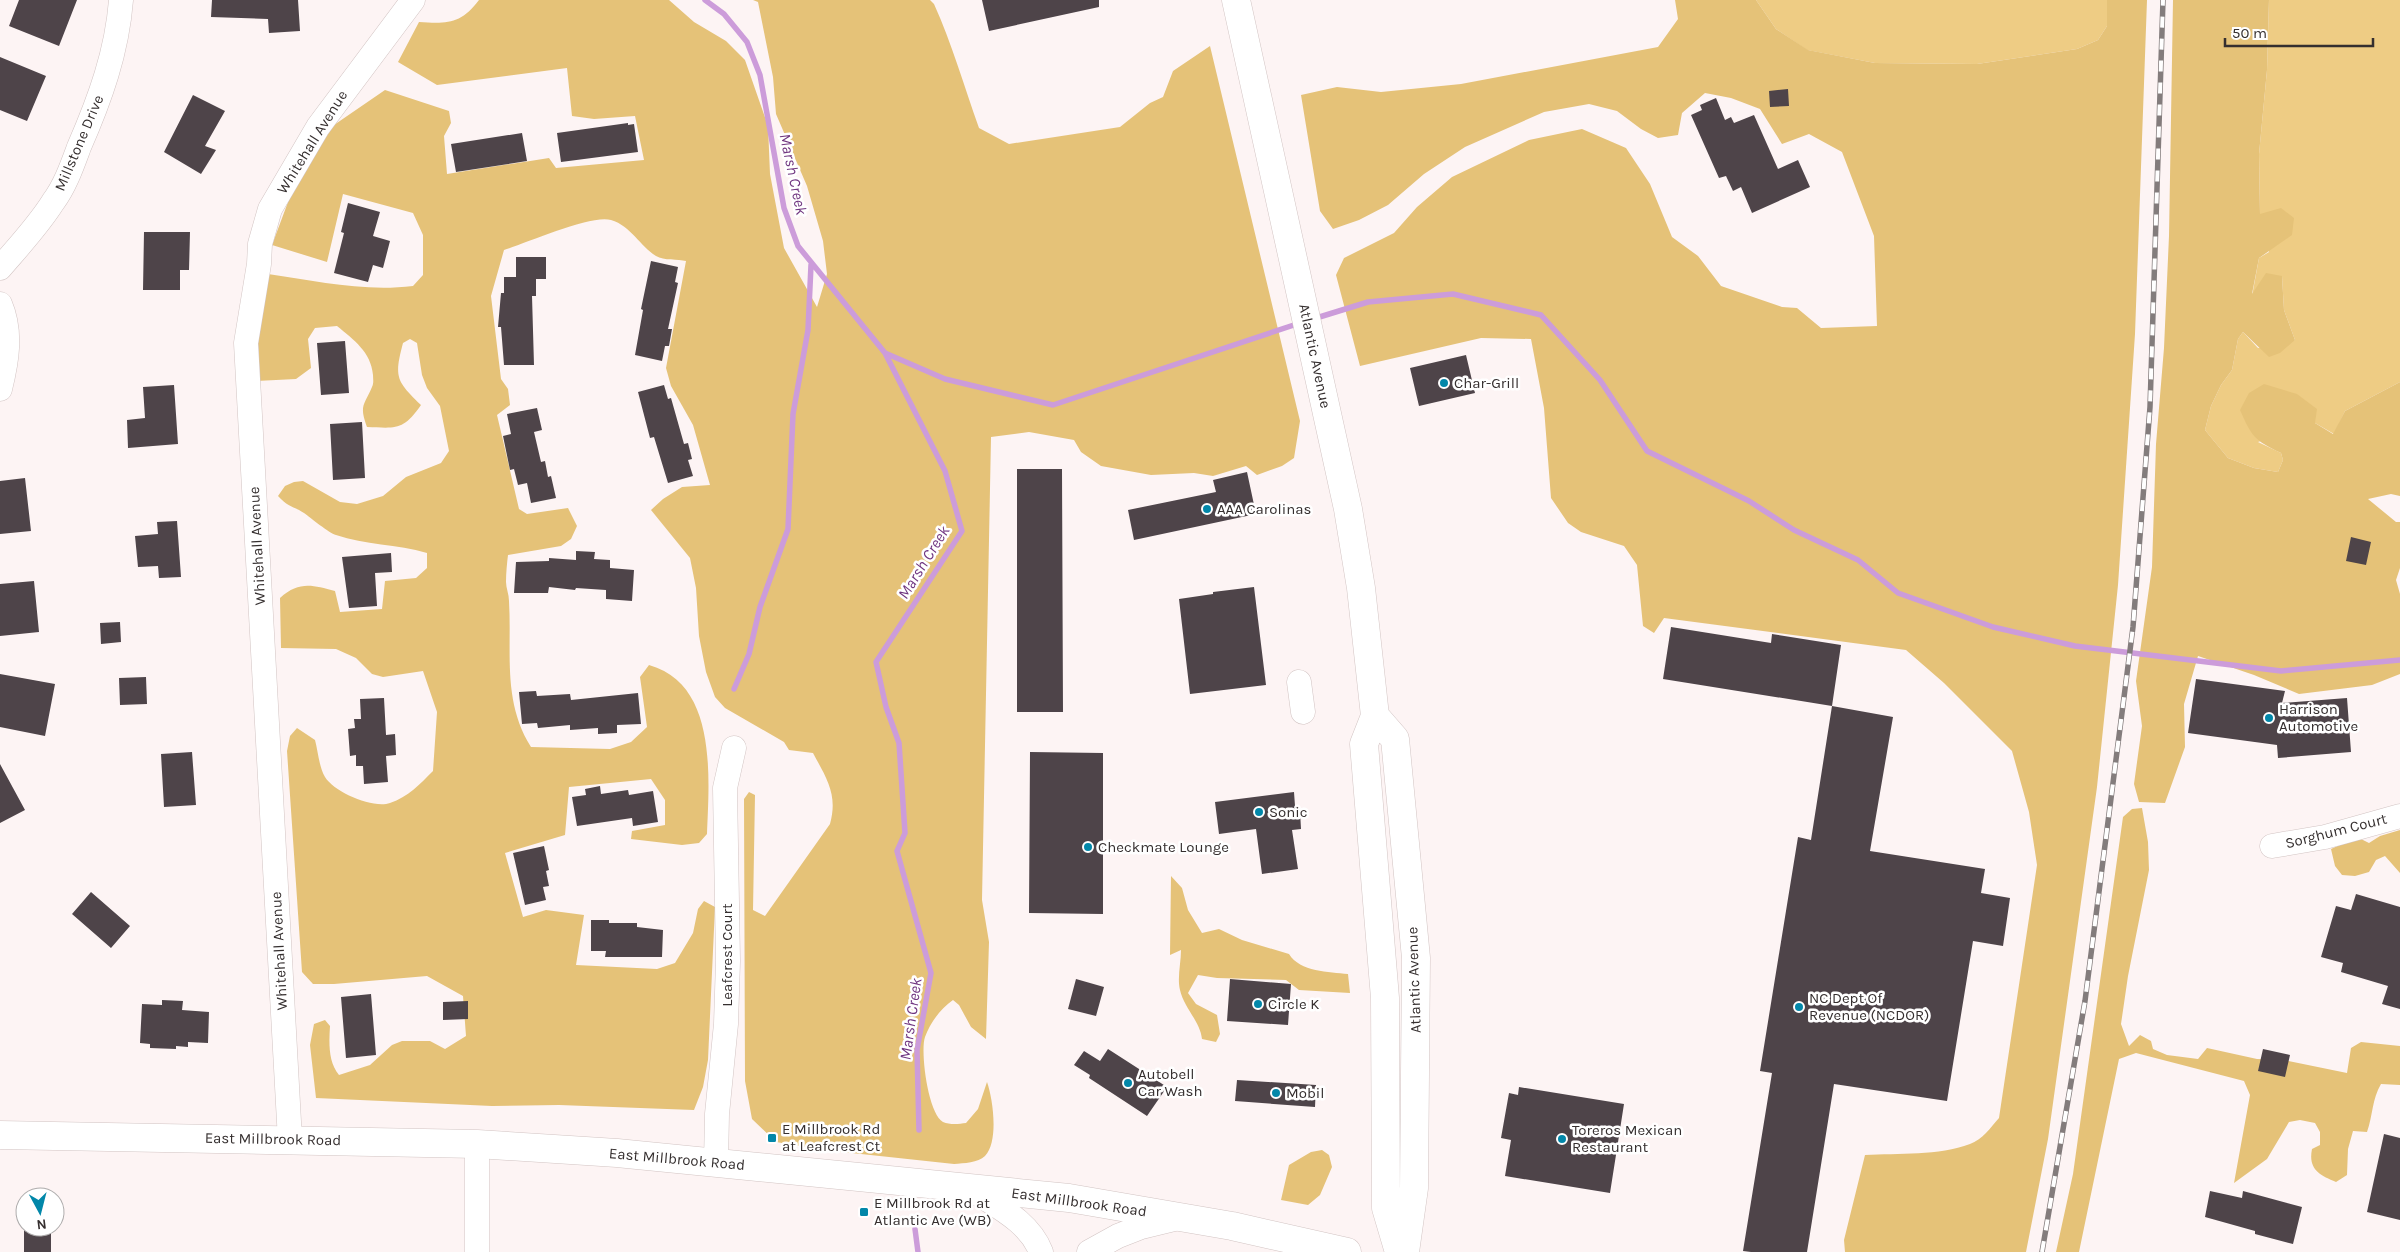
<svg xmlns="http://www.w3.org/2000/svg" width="2400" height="1252" viewBox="0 0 2400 1252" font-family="Karla,sans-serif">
<rect width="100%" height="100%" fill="#fdf4f4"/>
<path fill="#eecc84" d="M1756,0h351v26l-9,14 -21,9 -100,15 -102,-1 -68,-13 -31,-21z
M2269,0h131v382l-55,29 -11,23 -19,-11 -57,19 23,11 2,7 -5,12 -24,-4 -26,-10 -23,-28 6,-24 10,-21 11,-15 6,-31 5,-7 15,16 37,-8 -11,-30 -2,-34 -30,20 7,-38 10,-6 -9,-37 -1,-61 8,-84z"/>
<path fill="#e5c278" d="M479,0h190l25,22 32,19 19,19 23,66 2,48 14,74 33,59 10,-33 -4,-33 -16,-55 -31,-72 -3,-37 -15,-75 -5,-2h177l4,4c18,40 30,82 45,124l30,16 111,-17 30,-24 13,-6 10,-26 37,-25 90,375 -6,37 -12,8 -25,9 -11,-9 -33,10 -19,-3 -43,2 -50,-9 -20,-14 -7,-12 -45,-8 -38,5 -9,463 7,42 -3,97 -15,-12 -12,-22 -6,-5c-12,8 -23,23 -28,37 -5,14 3,77 18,85 7,3 16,2 23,1l12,-14 9,-27c6,17 12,59 -2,74 -7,7 -21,7 -31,8l-130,-14 -48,-8 -24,-23 -7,-38 -1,-282 5,-7 6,3 -2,115 12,6 65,-92c8,-29 -3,-45 -17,-71l-24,-3 -5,-8 -59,-34 -10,-11 -9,-25 -7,-36 -3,-48 -6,-30 -39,-48 12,-11 19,-12 28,-2 -17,-60 -22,-39 -5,-18 20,-107c-8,-2 -22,0 -30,-5 -16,-10 -25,-30 -45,-36 -19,-6 -85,23 -107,30l-13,46 10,83 7,10 2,16 -13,10 22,94 8,5 41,-6 9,18 -6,13 -10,7 -53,9c-1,8 -2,18 -2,27 0,6 3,12 3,19 3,50 -7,100 22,146l79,2 21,-7 16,-15 -7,-50 9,-12c69,19 60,114 58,169l-8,9 -17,2 -51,-6 1,-8 33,-6v-25l-14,-21 -82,8 -4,48 -60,18 18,64 23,-7 38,5 -8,50 81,4 18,-6 18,-30 5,-24 6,-8 11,6 -7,153 -5,27 -9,23 -135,-5 -67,1 -176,-8 -6,-53 4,-21 11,-4 5,6c-1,16 -2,36 9,49l31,-10 22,-20 10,-4h28l15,8 21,-13 -3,-40 -36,-20 -93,8h-21l-11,-12 -15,-221 3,-15 7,-8 18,12c3,11 4,27 10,37 9,15 48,32 65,26 18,-6 30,-19 43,-32l4,-59 -14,-41 -40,6 -11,-3 -16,-16 -20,-9 -55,-1 -1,-50c19,-17 32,-13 55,-7l5,21 42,-3 3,-28 31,-3 11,-10v-15c-30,-9 -62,-8 -91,-18 -7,-2 -25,-17 -32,-22 -11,-7 -16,-6 -26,-17l7,-10 9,-4 9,-1 37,21 17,2 26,-8 23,-19 35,-14 8,-12 -9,-45 -13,-18 -5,-13 -5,-32 -7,-4 -7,4c-9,34 -7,38 18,62 -18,26 -25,23 -54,22 -8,-22 -3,-21 5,-40 2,-4 1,-8 1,-12 -2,-23 -19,-35 -36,-49l-22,2 -7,11 3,29 -15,11 -40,2 -1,-61 13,-46c49,7 95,18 145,12l10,-11v-40l-10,-22 -70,-19 -16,68 -55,-17 22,-59 40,-61 51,-35 64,21 2,12 -7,13 3,38 102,-16 7,10 88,-8 -9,-44 -41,3 -22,-3 -5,-48 -130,17 -39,-23 21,-40c28,2 42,2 60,-22z
M1675,0h81l20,29 32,21 67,13 102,1 100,-15 21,-9 9,-14v-26h40l-12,334 -17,251 -21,202 -49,352 -22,113h-181l-1,-12 21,-85c33,-2 74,1 105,-11 12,-4 21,-17 29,-26l38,-253 -8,-53 -17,-61 -68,-68 -38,-33 -242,-32 -10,15 -11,-7 -6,-61 -13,-19 -43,-14 -13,-9 -17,-25 -7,-90 -13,-69 -50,-1 -121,28 -24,-91 8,-17 50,-25 23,-26 35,-30 77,-37 53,-11 44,19 24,36 22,53 26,19 23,30 61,21 15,1 24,20 56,-2 -3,-90 -32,-84 -33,-18 -27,10 -22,-35 -29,-11 -26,-5 -23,20 -4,22 -20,3 -17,-9 -24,-18 -28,-7 -45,8 -79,35 -41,27 -36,31 -29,15 -26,9 -13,-18 -19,-116 36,-8 44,5 80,-8 197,-37 20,-28z
M2173,0h96l-2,70 -8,84 1,60 21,-6 13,10 -2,17 -33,23 -7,36 14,-21 16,3 2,34 11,30 -15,13 -11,4 -26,-25 -5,7 -6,31 -11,15 -10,21 -6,24 23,28 26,10 24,4 5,-12 -2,-7c-27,-13 -29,-16 -41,-43l9,-17 15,-9 33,10 20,15 -2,14 18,11 12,-23 55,-29v114l-9,-2 -23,5 28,23h4v46l-4,12 4,14v80l-28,11 -73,9 -45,-19 -56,-19 -14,48 1,43 -20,56 -26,-1 -5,-18 8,-58 -6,-45 16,-114 4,-123 8,-96 5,-112z
M2142,808l6,34 1,28 -21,106 -7,48 8,22 11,-11 11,6 2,8 14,6 31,4 9,-11 50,11 26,1 64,13 4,-25 10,-6 39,4v39l-19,-1c-9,15 -8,31 -14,48l-14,-1 -5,18 -1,26 -11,7c-17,-7 -28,-13 -24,-33l8,-4v-13l-5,-9 -15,-3 -11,2 -22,37 -33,24 16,-88 -6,-14 -108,-28 -17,6 -40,193h-23l17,-78 50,-357 9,-8z
M2400,830v43l-15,-17 -9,4 -7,12 -14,4 -13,-1 -7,-9 -4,-17 26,-12 12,6 11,-7z
M1171,876l11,12 6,22 14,23 17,-4 23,11 47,14c11,18 40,18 59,20l2,19 -51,-3 -13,-10 -69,-2 -19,-3 -10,18 8,11 21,11 3,19 -4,8 -14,-3c-2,-18 -18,-31 -22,-49 -3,-12 1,-27 1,-40l-11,5z
M1322,1150l7,5 3,12 -12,28 -12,10 -27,-5 8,-35 22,-13z"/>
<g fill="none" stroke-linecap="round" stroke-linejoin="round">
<path stroke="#cc9cda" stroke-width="5.5" d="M705,0l19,14 23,28 13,33 24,133 14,38 87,107 60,118 17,60 -86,131 10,45 13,36 6,90 -8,18 34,122 -14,77 2,80
M1313,319l55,-17 85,-8 88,21 59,65 47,71 102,50 45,29 64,30 40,33 95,34 82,19 206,25 119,-11
M885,353l60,26 108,26 247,-82
M734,689l15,-35 11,-47 28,-78 5,-115 15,-84 3,-65
M915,1229l3,23"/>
</g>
<path fill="#4e4449" d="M19,0h58l-18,46 -50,-20z
M212,0h86l2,31 -31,2 -1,-14 -57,-2z
M982,0h117v7l-110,24z
M0,57l46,19 -19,45 -27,-11z
M1788,89l1,17 -19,1 -1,-16z
M193,95l32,16 -20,35 11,4 -15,24 -37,-22z
M1716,98l9,22 6,-3 3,6 20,-8 24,54 20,-9 12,27 -58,26 -11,-26 -8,4 -7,-15 -7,2 -28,-63 11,-5 -2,-5z
M628,123v2l6,-1 4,28 -77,10 -4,-29z
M522,133l5,28 -71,11 -5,-28z
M348,203l32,9 -7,24 17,5 -7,27 -10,-3 -5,17 -34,-9 10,-40 -3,-1z
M144,232h46l-1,38h-9v20h-37z
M516,257h30v22h-10v17h-4l2,69h-30l-3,-38h-3l3,-34h3v-16h12z
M651,261l27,6 -3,15 3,1 -10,46h4l-3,17h-4l-3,15 -27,-6 8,-45 -2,-1z
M345,341l4,52 -28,2 -4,-52z
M1466,355l9,38 -56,13 -9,-38z
M174,385l4,59 -50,4 -1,-28 18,-2 -2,-31z
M664,385l4,14 3,-1 13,46 4,-1 4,16 -4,1 5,16 -25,7 -14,-46 -4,1 -12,-46z
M537,408l5,22 -8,2 7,30 4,-1 3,16 3,-1 5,22 -25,5 -4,-20 -9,2 -4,-16 -4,1 -7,-34 8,-2 -4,-20z
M362,422l3,56 -32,2 -3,-56z
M1017,469h45l1,243h-46z
M1247,472l9,42 -122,26 -6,-30 88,-18 -3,-12z
M25,478l6,53 -31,3v-53z
M177,521l4,56 -22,1 -1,-12 -20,1 -3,-31 23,-2 -1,-12z
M2351,537l20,5 -5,23 -20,-4z
M576,551l19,1 -1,7 16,1v8l24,2 -2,31 -26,-2v-9l-30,-2 -1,2 -26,-3 -1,6h-34l2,-31 33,-1v-3l27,2z
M391,553l1,19 -17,1 2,33 -28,2 -7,-51z
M34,581l5,51 -39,4v-52z
M1254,587l12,98 -76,9 -11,-95 34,-5v-2z
M120,622l1,20 -20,2 -1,-21z
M1671,627l100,16 1,-9 69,11 -9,61 -169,-27z
M0,674l55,10 -10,52 -45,-9z
M146,677l1,27 -27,1 -1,-27z
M2196,679l89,12 -3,12 65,-5 4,54 -73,6 -1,-13 -89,-12z
M536,691l1,5 33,-2 1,6 67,-7 3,31 -24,1v8l-19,1v-6l-28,2v-5l-32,3 -1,-5 -15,1 -3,-32z
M384,698l2,37 9,-1 1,21 -10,1 2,26 -24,2 -1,-18h-7v-11l-6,1 -2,-27 7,-1 -1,-9h7l-1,-20z
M1832,706l61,11 -23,134 115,18 -4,24 29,5 -7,48 -30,-5 -26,160 -113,-17 -27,168h-56l-8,-1 29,-178 -12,-2 38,-234 13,3z
M192,752l4,53 -32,2 -3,-53z
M1030,752l73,1v161l-74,-1z
M0,764l25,46 -25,13z
M600,786l1,8 27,-4 1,5 24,-4 5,31 -25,4 -1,-8 -55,8 -5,-29 14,-2 -1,-6z
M1294,792l1,14 5,5 1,18 -9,1 6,39 -36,5 -6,-45 -37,5 -4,-32z
M544,846l5,24 -3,1 3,15 -6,1 3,13 -21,5 -12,-52z
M91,892l39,34 -19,22 -39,-34z
M2356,894l44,13v102l-18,-5 6,-18 -47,-14 2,-9 -22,-6 15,-51 15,4z
M591,920h18v3h28v4l26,3 -1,27h-57l1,-6h-15z
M1076,979l28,8 -8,29 -28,-7z
M1230,979l61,5 -3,41 -61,-4z
M371,994l5,61 -30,3 -5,-61z
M162,1000l21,1 -1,9 27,2 -1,31 -20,-1v5l-12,-1v3l-26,-1v-4l-10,-1 2,-39 20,1z
M468,1001v18l-25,1v-18z
M1108,1049l59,38 -20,29 -58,-38 1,-3 -16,-10 10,-14 16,10z
M2263,1049l27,6 -5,22 -27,-6z
M1237,1080l79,5 -1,22 -80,-6z
M1519,1087l105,17 -14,89 -105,-17 6,-36 -10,-2 8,-45 9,2z
M2384,1134l16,4v82l-33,-8z
M2210,1191l32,7 1,-7 59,16 -9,37 -38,-10v-3l-50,-14z
M24,1227h27v25h-27z"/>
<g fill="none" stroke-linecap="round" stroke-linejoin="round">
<defs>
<path id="minor" d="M0,268c18,-21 38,-42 53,-66 12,-16 19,-36 26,-55 21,-48 38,-95 42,-147
M0,304c12,28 7,57 0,85
M1299,682l4,30
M2272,846l53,-9 75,-21
M290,1140l-44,-797 13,-79 1,-20 10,-35 48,-82 95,-127
M477,1144v108
M716,1163l1,-49 9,-90 2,-63 -3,-173 9,-40
M971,1189c25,17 58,32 70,63
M1089,1252l29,-16 23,-9 37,-9"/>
<path id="major" d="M1236,0l112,509 13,79 14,128 -11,28 21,254 1,210 13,44
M1375,716l20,23 21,219 -2,230 -9,64
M0,1135l477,9 140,9 452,45 163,28 115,26"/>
</defs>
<use href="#minor" stroke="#d2c4c3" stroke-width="25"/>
<use href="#major" stroke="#d2c4c3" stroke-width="29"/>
<use href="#minor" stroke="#fff" stroke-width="24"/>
<use href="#major" stroke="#fff" stroke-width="28"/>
<defs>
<path id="rail" d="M2042,1252l43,-251 48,-374 17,-220 13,-407"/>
</defs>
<use href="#rail" stroke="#837c7c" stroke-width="5.5"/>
<use href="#rail" stroke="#fff" stroke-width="4" stroke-dasharray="11" stroke-linecap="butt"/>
</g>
<g fill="#0287a9" stroke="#fff" stroke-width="2">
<circle cx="1444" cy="383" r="5"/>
<circle cx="1207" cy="509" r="5"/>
<circle cx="2269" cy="718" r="5"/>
<circle cx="1259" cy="812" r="5"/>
<circle cx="1088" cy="847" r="5"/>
<circle cx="1258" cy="1004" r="5"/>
<circle cx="1799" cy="1007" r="5"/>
<circle cx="1128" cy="1083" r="5"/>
<circle cx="1276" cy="1093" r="5"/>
<rect x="767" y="1133" width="10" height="10" rx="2.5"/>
<circle cx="1562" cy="1139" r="5"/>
<rect x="859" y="1207" width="10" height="10" rx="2.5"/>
</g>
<g text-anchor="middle" stroke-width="5" stroke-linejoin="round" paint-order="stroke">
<g font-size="15" fill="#352f2f" stroke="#fff">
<text transform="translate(312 142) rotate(-58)" y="5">Whitehall Avenue</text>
<text transform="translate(79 143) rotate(-67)" y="5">Millstone Drive</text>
<text transform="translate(1315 356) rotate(78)" y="5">Atlantic Avenue</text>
<text transform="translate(257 546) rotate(-93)" y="5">Whitehall Avenue</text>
<text transform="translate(2336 831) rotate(-14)" y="5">Sorghum Court</text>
<text transform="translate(279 951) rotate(-93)" y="5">Whitehall Avenue</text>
<text transform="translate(727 955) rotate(-90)" y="5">Leafcrest Court</text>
<text transform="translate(1414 980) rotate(-92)" y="5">Atlantic Avenue</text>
<text transform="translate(273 1139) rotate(1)" y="5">East Millbrook Road</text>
<text transform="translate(677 1159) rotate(5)" y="5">East Millbrook Road</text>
<text transform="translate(1079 1202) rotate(8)" y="5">East Millbrook Road</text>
</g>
<g font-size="15" fill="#352f2f" stroke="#fff" text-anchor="start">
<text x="1454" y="388">Char-Grill</text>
<text x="1217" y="514">AAA Carolinas</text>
<text x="2279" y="714">Harrison<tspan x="2279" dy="17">Automotive</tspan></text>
<text x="1269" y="817">Sonic</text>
<text x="1098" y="852">Checkmate Lounge</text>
<text x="1809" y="1003">NC Dept Of<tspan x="1809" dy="17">Revenue (NCDOR)</tspan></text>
<text x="1268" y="1009">Circle K</text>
<text x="1138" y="1079">Autobell<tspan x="1138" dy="17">Car Wash</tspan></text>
<text x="1286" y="1098">Mobil</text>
<text x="782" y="1134">E Millbrook Rd<tspan x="782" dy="17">at Leafcrest Ct</tspan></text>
<text x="1572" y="1135">Toreros Mexican<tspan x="1572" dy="17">Restaurant</tspan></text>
<text x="874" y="1208">E Millbrook Rd at<tspan x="874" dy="17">Atlantic Ave (WB)</tspan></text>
</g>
<g font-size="16" font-style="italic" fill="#703680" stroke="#fff">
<text transform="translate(794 174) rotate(78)" y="6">Marsh Creek</text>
<text transform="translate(923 562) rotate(-58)" y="6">Marsh Creek</text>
<text transform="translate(910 1019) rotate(-82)" y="6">Marsh Creek</text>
</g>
</g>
<g transform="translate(40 1212) rotate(173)"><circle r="24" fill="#ffffff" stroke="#aeacac"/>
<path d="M0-4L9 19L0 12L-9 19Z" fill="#0287a9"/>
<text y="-8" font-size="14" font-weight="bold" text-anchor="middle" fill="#352f2f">N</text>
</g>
<path d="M2225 38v8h148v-8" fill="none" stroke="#352f2f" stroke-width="2.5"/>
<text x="2232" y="38" font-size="15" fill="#352f2f" stroke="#ffffff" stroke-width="4" paint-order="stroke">50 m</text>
</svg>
